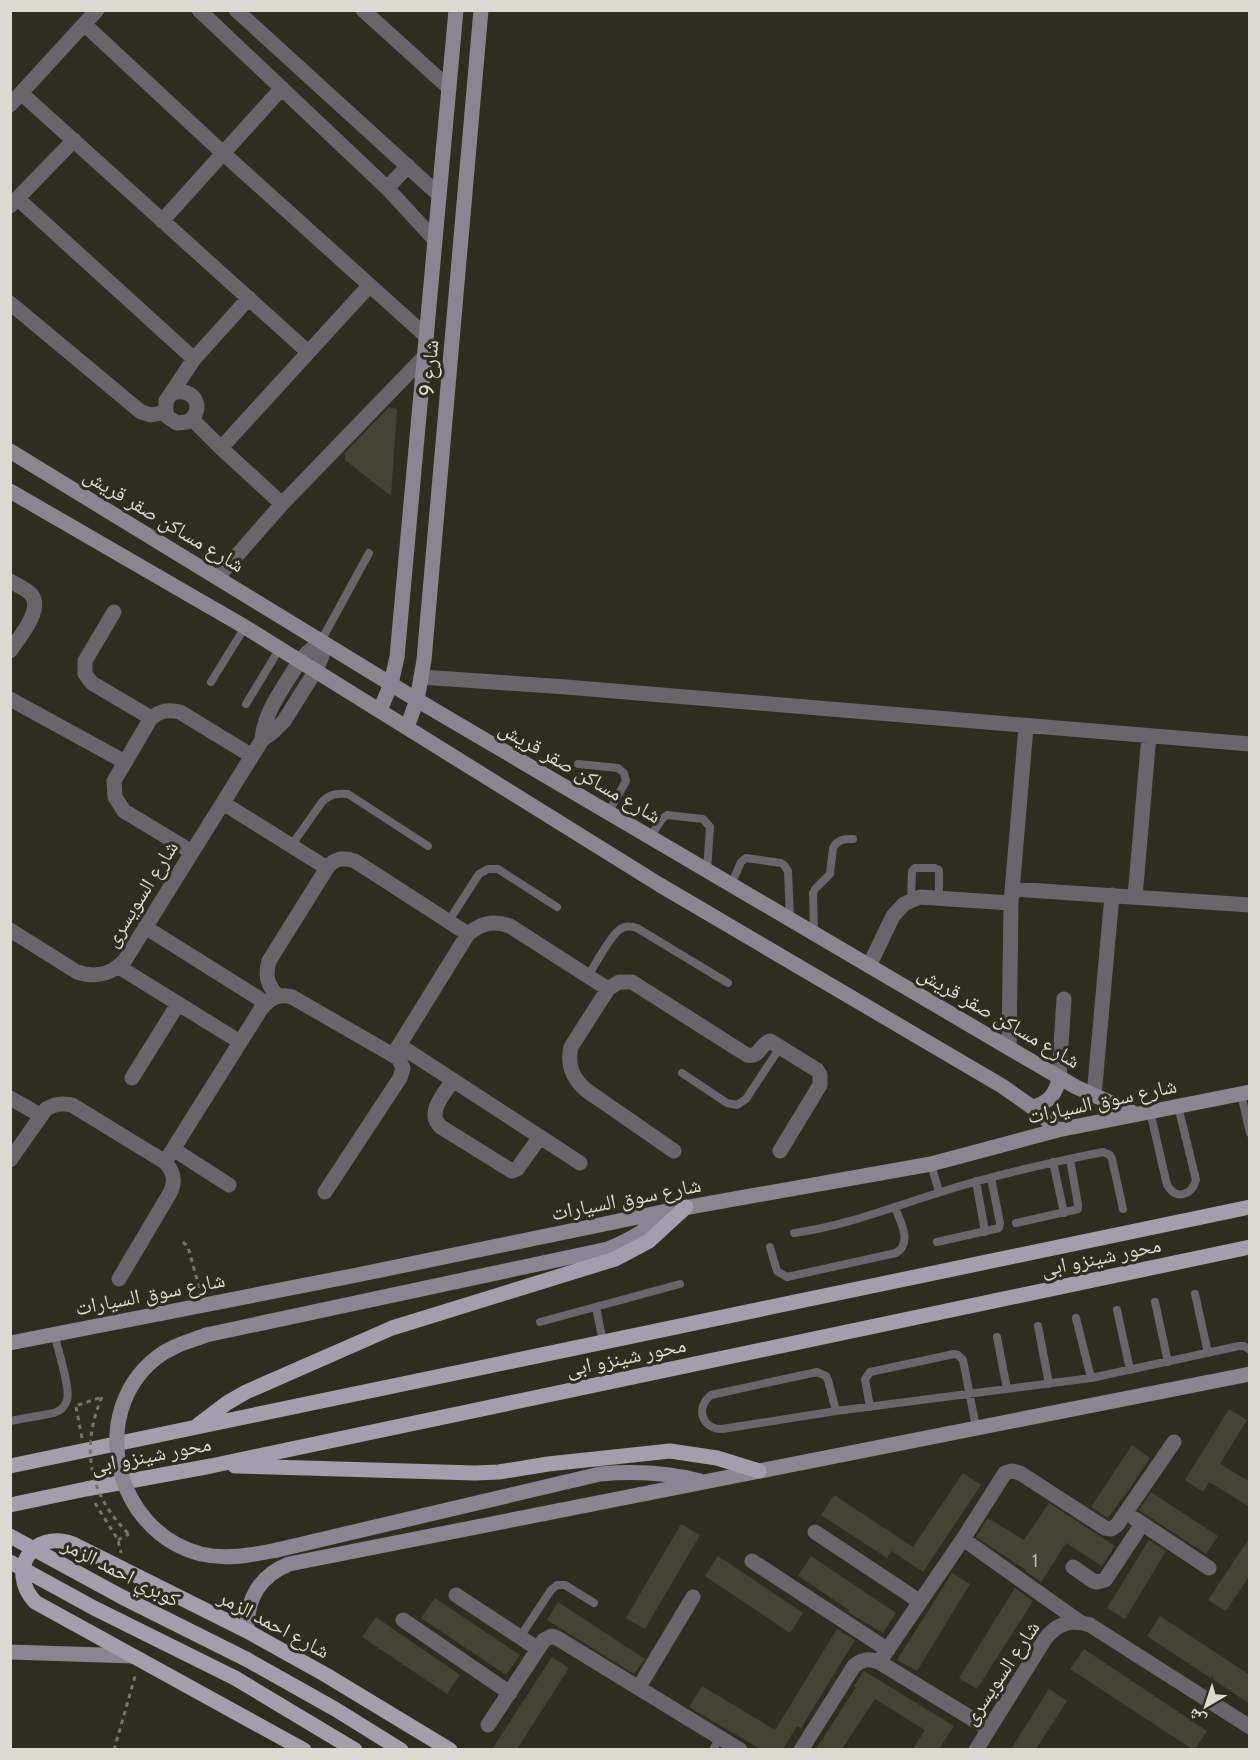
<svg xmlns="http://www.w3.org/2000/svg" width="1260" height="1760" viewBox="0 0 1260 1760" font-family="Cabin,'Noto Naskh Arabic',sans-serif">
<rect width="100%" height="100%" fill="#2d2e1d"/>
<path fill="#434432" d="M389,407l8,2 -6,87 -46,-36v-7z
M1229,1409l18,11 -27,44 30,18v25l-41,-25 -6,10 -18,-12z
M1132,1445l18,13 -28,42h-1l-13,18 -17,-11z
M963,1473l18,12 -58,87 -31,-21 -5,7 -66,-43 13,-20 79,52z
M1151,1492l67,44 -12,18 -67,-44z
M1049,1503l66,43 -13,20 -36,-23 -25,39 -16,-11 1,-1 -50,-33 12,-19 36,22z
M681,1524l19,11 -55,94 -19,-11z
M1250,1537v38l-24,36 -18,-11z
M1149,1540l17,11 -41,68 -18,-11z
M718,1556l85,57 -13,20 -85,-57z
M811,1556l85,57 -13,20 -35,-21 1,-2 -51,-34z
M952,1573l18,11 -53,87 -20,-11z
M1015,1588l18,13 -56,88 -18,-11z
M435,1598l85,57 -14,20 -85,-57z
M558,1602l87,57 -11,15 -87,-54z
M1160,1616l90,59v29l-103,-68z
M376,1617l84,58 -13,19 -85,-57z
M837,1629l18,11 -54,88 -4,-2 -14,23h-23l-71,-42 13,-21 73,44z
M1084,1649l123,82 -12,18h-3l-122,-80z
M552,1657l17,11 -52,81h-25z
M864,1671l90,55 -15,23h-26l12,-19 -50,-31 -33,50h-26l40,-62 -2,-1z
M1049,1689l18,12 -31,48h-25z"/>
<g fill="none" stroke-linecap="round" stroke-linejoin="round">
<path stroke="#757668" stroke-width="3" stroke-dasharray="4.5 4.5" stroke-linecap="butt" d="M183,1242l5,5 12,43
M78,1405l24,-8
M76,1407l6,31
M95,1503l23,37 3,13
M118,1540l11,-6
M114,1750l22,-77"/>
<path stroke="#69656d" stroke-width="8" d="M321,641l48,-88
M211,682l34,-55
M246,704l34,-56
M578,764l40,4 6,5 2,8 -18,32
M650,837l12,-18 5,-4 36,4 7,8 -3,44
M291,846l31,-44c8,-8 15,-9 26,-8l80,52
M731,885l10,-23 5,-4 35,5 3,2 4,6 2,48
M911,900l1,-29 3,-3h20l4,2v28
M448,922l31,-48 9,-5h10l59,38
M814,933l-1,-40 2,-4 15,-15 3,-26c5,-9 11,-9 20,-9
M588,976c7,-11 21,-38 31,-46 5,-4 12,-4 18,-2l91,55
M682,1073l45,30 10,2 9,-6 35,-53
M1241,1094l9,39
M1150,1111l17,74c9,15 24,11 29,-5l-18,-74
M1053,1162l11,51
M931,1164l8,28
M976,1181l9,51
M1016,1223l62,-14v-4l-8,-46
M794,1233c51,-7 98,-26 147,-41 53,-17 107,-29 162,-40l7,3 2,4 11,50
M937,1242l62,-14 1,-5 -9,-45
M770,1247l7,24 10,6 109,-24c17,-10 4,-32 -1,-46
M1195,1294l13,59
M1155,1302l13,60
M596,1307l7,35
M1117,1310l13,60
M1076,1318l15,60
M540,1322l140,-38
M1038,1326l11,58
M997,1337l10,52
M870,1407l-5,-28 5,-7 84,-18 4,1 5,5 13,67
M836,1411l-8,-31 -2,-4 -9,-4 -106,23c-16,13 -9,34 11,34l114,-18 255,-33 148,-32h5l6,4
M10,1421l44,-8c6,-2 11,-6 13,-13 4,-11 -10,-53 -13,-67
M520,1637l31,-47 6,-5h8l29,18
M713,1750l7,-13"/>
<path stroke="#69656d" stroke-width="15" d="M199,10l188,178 47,51
M236,10l202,184
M363,10l85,77
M84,24l140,130 202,182
M21,93l287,259
M10,105l87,-95
M387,188l21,-22
M18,199l176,160
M10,206l64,-66
M162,221l120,-133
M10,303l131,109 10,3 15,-3
M173,393c21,-7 34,17 14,29l-10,1 -9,-6 -2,-5v-11l28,-42 55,-61
M192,419l29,29 61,56
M221,448l148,-162
M218,577l64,-73 142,-147
M10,581c7,4 16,8 21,13 13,15 -12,44 -21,57
M114,612l-29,49v13l7,9 59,35
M421,677l145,10 684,57
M10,699l115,63
M223,803l104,65
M192,852l-68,-41 -9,-14 -1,-16 37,-63c9,-7 17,-9 29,-6l72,44
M1013,889l237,16
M1135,897l14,-161
M145,927l121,76
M10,930l67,42c19,6 34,3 48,-12l137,-220 12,-9 10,-10 32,-51 6,-14 -1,-15 -14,12 -7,7c-14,25 -36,50 -38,80
M869,966l24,-50 11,-12 16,-7 91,6
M119,967l121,75
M278,996c-11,-11 -13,-20 -9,-35l58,-93c8,-10 16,-11 28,-7l113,73
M399,1045l181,118
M1009,1048l2,-145 15,-176
M393,1055l75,-121c14,-11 25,-14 42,-8l98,63
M1059,1077l5,-78
M132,1078l46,-74
M453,1080c-8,13 -28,33 -12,47l71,44 5,-2 23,-32
M1094,1096l18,-201
M10,1098l30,17
M173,1149l56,36
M674,1151l-88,-61c-14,-12 -19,-25 -15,-43l37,-58 11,-7h13l115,73c13,3 13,-11 23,-14l47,29 3,5v10l-40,66
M10,1160l36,-51c9,-5 15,-6 26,-4l93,57c9,10 11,19 5,31l-51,86
M165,1162l96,-153c9,-11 18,-16 31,-12l106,61 5,10 -3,10 -75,114
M1135,1519l74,49
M815,1532l104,69
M963,1539l117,83
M752,1561l136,89
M1073,1567l20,14 4,1 8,-2 37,-56
M456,1595l82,54
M403,1620l107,73
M879,1662l84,-123 42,-66 7,-2 8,2 85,55 6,1 6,-4 57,-83
M639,1687l54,-90
M488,1725l56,-85 8,-4 5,2 183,112
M801,1750l53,-84c8,-7 15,-8 25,-4l110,67
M976,1750l69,-111c12,-16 26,-20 45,-14l160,102"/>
<path stroke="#8a8592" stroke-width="15" d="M10,451l407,249 592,348 67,39 60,27
M10,491l235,136 415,258 342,201 30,21 26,23
M380,710l11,-26 6,-27 59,-647
M407,727l10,-27 7,-40 57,-650
M1032,1107c16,-3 25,-14 27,-30
M206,1335l402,-86c23,-9 42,-20 59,-38
M10,1343l342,-67 315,-65 264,-47 127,-34 192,-38
M277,1550l323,-76c34,-3 66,-2 100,7
M247,1631c-1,-31 12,-55 42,-67l961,-190
M10,1652l123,4"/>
<path stroke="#a49dae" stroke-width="15" d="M198,1425l29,-22 19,-11 146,-64 223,-69 34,-18 37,-34
M10,1466l1240,-259
M235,1466l240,7 24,-1 49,-8 122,-13 47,7 42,13
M10,1505l76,-16 125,-23 1039,-219
M246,1659l89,50 66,41
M235,1678l120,72
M304,1750l-269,-148c-29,-32 -2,-73 38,-58l174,87 79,44 124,75"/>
<path stroke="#757668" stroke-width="3" stroke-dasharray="4.5 4.5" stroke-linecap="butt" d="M102,1397c-22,51 -13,98 27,137"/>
<path stroke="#8a8592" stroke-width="15" d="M206,1335c-18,7 -35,11 -50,23 -70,56 -41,174 45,196 26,6 50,1 76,-4"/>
<path stroke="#a49dae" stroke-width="15" d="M10,1536l112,61 124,62
M10,1562l84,46 141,70"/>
</g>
<g text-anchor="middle" stroke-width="6" stroke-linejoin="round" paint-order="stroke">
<g font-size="18" fill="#b4b4a8">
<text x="1035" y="1567">1</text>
</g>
<g font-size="21" fill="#dadad0" stroke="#2d2e1d">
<text transform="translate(429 368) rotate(-85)" y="7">شارع 9</text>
<text transform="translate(164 520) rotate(31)" y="7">شارع مساكن صقر قريش</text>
<text transform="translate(580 772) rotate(30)" y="7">شارع مساكن صقر قريش</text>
<text transform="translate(141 894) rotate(-58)" y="7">شارع السويسرى</text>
<text transform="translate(999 1017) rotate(30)" y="7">شارع مساكن صقر قريش</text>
<text transform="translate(1102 1101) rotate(-12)" y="7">شارع سوق السيارات</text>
<text transform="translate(626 1199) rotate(-11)" y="7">شارع سوق السيارات</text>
<text transform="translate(1101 1257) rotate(-12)" y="7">محور شينزو ابى</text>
<text transform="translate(150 1294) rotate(-11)" y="7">شارع سوق السيارات</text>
<text transform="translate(626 1357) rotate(-12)" y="7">محور شينزو ابى</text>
<text transform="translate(151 1455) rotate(-11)" y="7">محور شينزو ابى</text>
<text transform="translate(121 1572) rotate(27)" y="7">كوبري احمد الزمر</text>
<text transform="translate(274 1624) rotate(28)" y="7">شارع احمد الزمر</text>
<text transform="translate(1001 1673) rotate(-56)" y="7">شارع السويسرى</text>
</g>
</g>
<rect width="1260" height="1760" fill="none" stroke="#dadad0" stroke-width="24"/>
<g transform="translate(1206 1706) rotate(219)" stroke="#2d2e1d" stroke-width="4.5" paint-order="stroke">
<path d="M0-4.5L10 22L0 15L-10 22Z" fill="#dadad0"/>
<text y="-9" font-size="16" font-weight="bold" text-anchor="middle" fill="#dadad0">ش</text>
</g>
</svg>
